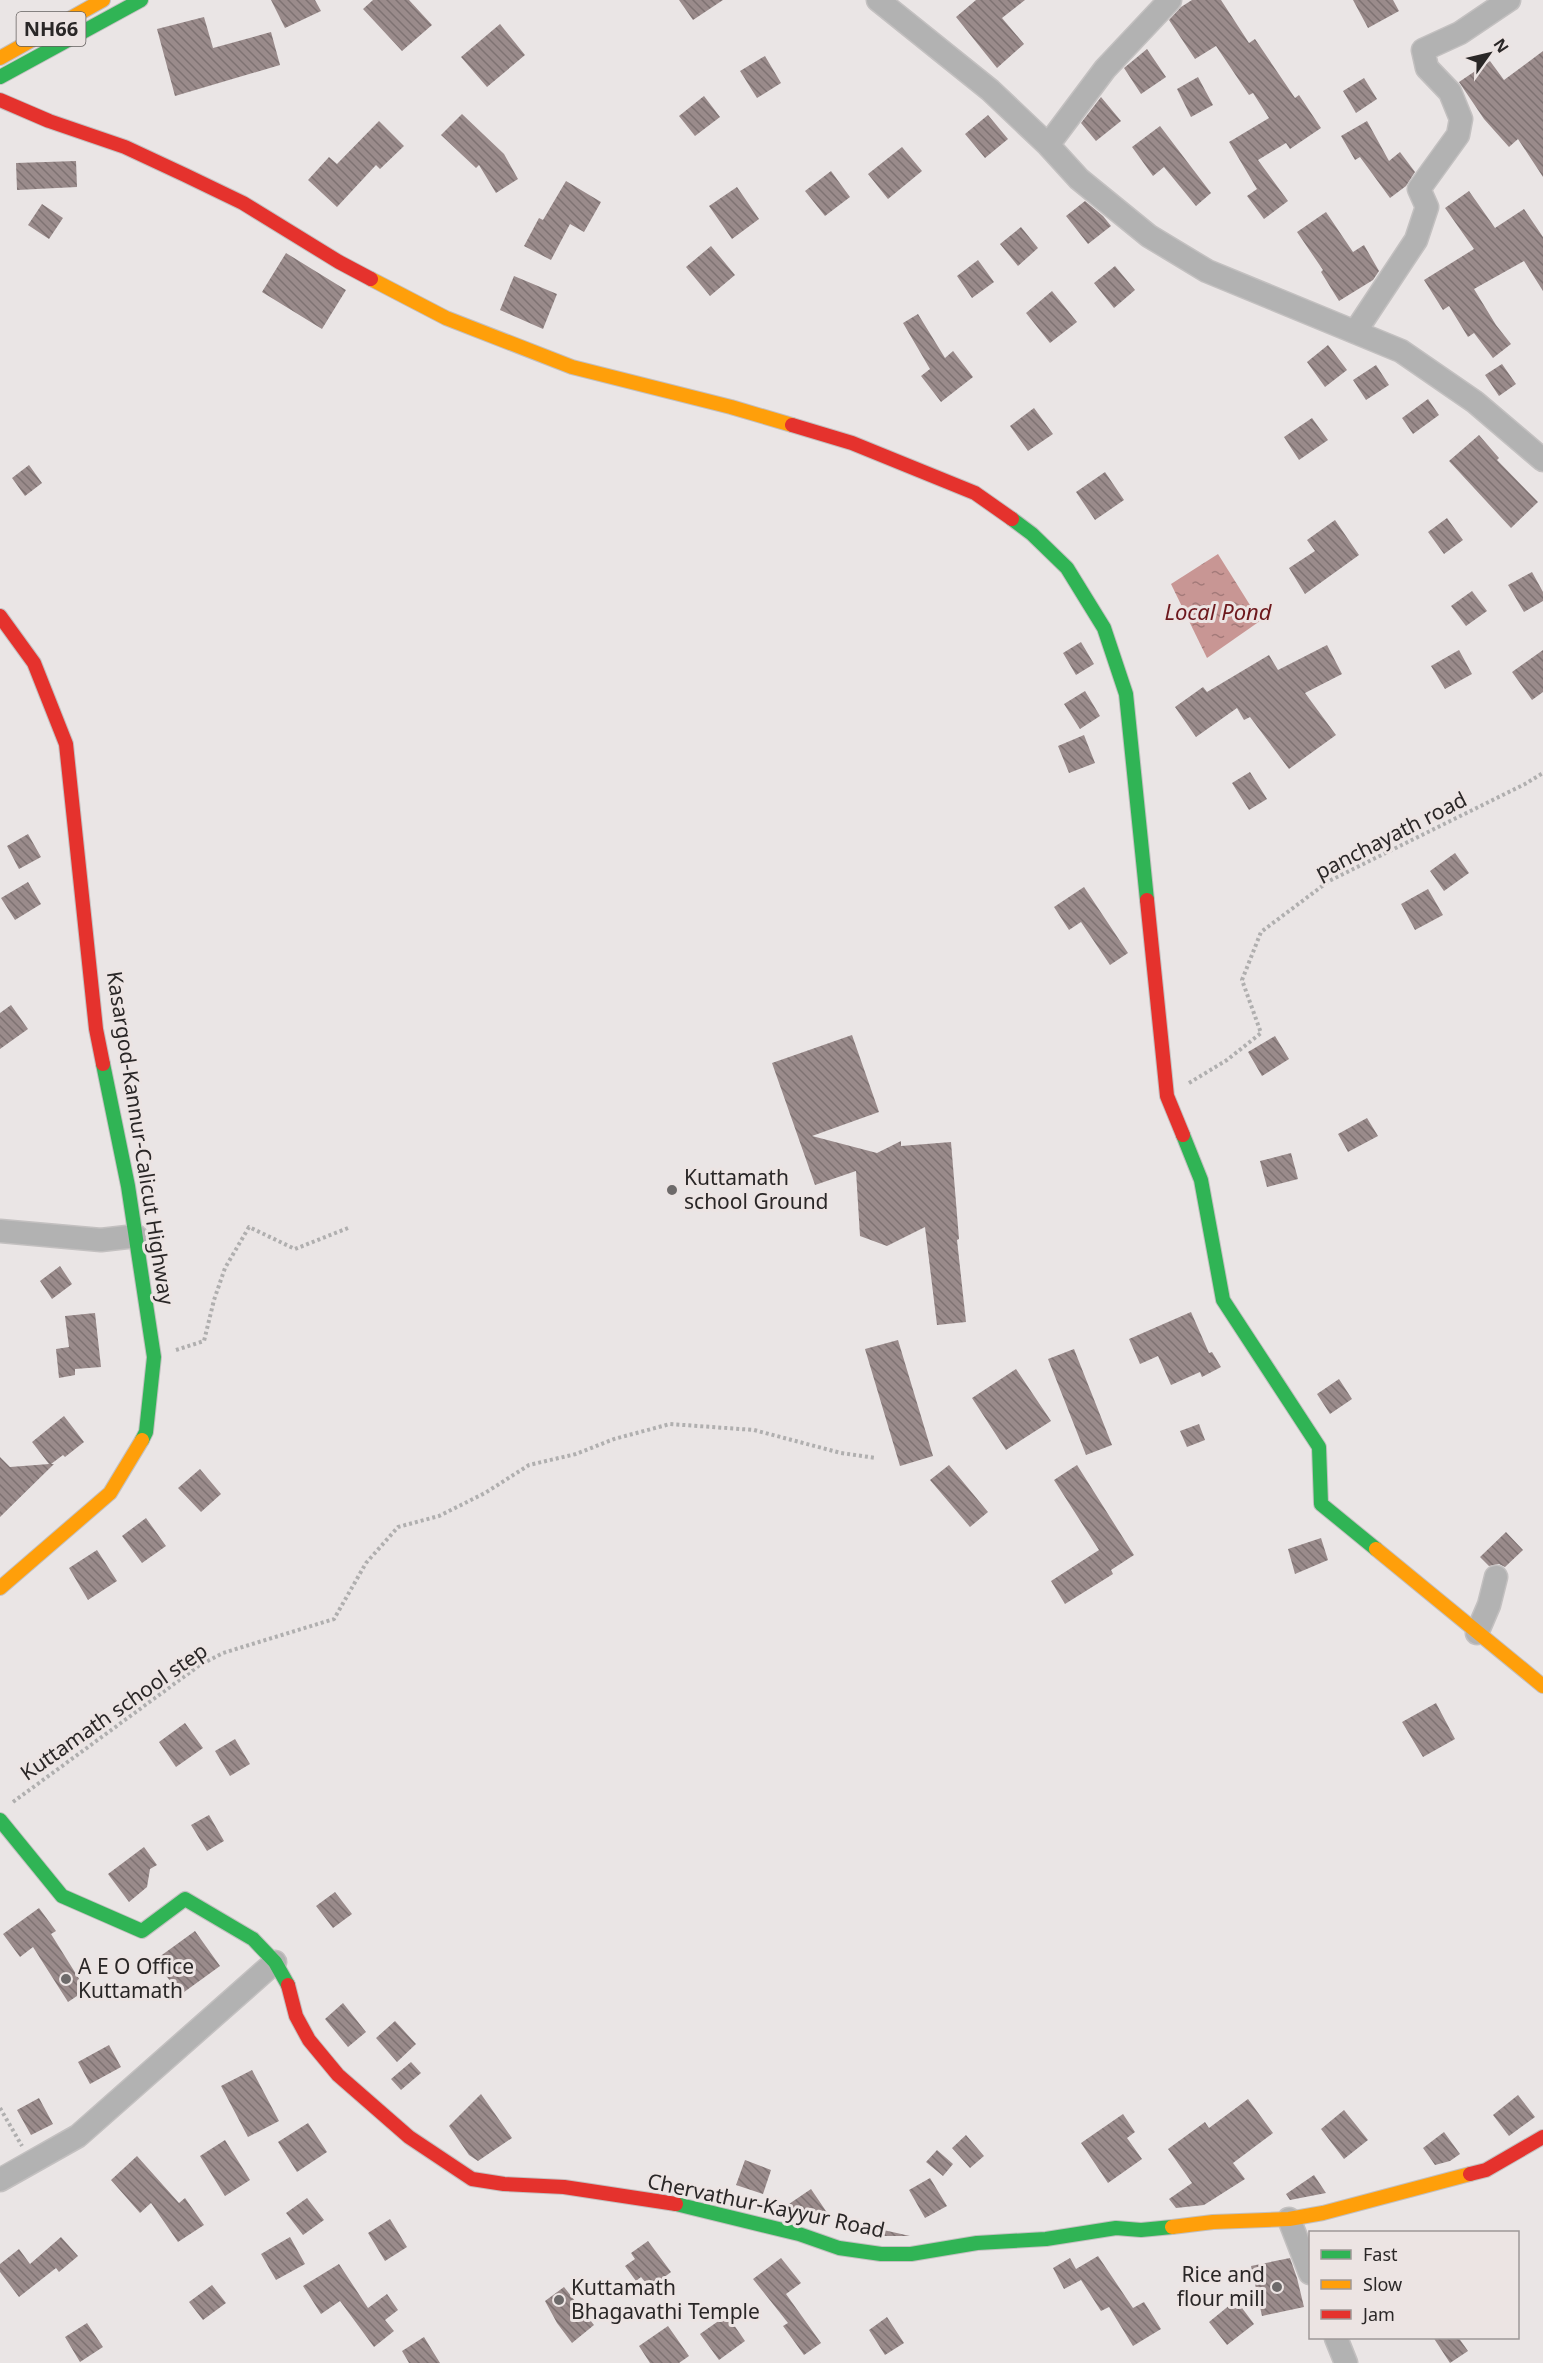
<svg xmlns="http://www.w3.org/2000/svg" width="1543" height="2363" viewBox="0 0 1543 2363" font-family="'Noto Sans',sans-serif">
<defs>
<pattern id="water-ripples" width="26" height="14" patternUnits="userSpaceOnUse" patternTransform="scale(1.5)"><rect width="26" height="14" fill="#c89694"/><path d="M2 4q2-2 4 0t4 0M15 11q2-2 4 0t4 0" fill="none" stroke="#a37a79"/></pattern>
<pattern id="building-back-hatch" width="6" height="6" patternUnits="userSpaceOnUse" patternTransform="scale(1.5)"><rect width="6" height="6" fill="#9a8b8b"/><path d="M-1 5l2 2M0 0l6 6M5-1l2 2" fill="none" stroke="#7e7272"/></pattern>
</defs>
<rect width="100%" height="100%" fill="#eae5e5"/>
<path fill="url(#water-ripples)" d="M1218,554l42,67 -53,37 -36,-74z"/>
<path fill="url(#building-back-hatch)" d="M271,0h44l6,11 -36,17z
M373,0h36l23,25 -30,26 -39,-42z
M679,0h44l-30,20z
M976,0h49l-23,18 22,26 -27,24 -41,-51z
M1192,0h29l28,43 6,-4 40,59 4,-3 22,33 -31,21 -4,-6 -28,17 30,41 -24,18 -17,-23 10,-7 -28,-47 40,-24 -16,-25 -4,2 -33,-49 -21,13 -26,-39 12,-13z
M1353,0h40l6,11 -31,17z
M204,17l9,31 58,-16 9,33 -105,31 -18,-67z
M500,24l25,31 -38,32 -26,-30z
M1147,49l19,28 -25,17 -17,-26z
M1543,51v126l-25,-38 -9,8 -25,-28 -25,-37 31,-21 14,19z
M765,56l16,27 -24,15 -17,-27z
M1198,77l15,28 -22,12 -14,-28z
M1364,78l13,21 -21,14 -13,-22z
M704,96l16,21 -25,19 -16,-20z
M1101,97l20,24 -25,20 -15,-18z
M462,114l42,40 14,25 -22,14 -17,-28 -3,3 -35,-33z
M988,115l20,24 -23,19 -20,-24z
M379,121l25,25 -24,23 -4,-4 -39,42 -29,-27 21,-23 8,7z
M1367,121l22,40 11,-9 15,20 -9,14 -16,12 -30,-41 -5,3 -14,-24z
M1160,126l51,67 -15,13 -32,-39 -11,9 -21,-29z
M902,147l20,24 -34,28 -20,-25z
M76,161l1,26 -60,3 -1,-27z
M831,171l19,26 -25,19 -20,-25z
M566,181l35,21 -17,30 -14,-8 -19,36 -27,-14 15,-28 4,2z
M737,187l22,32 -27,20 -23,-33z
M1469,191l26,37 29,-19 19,28v54l-19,-30 -50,28 22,36 15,19 -18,14 -19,-25 -6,4 -19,-31 -6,4 -19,-30 50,-31 -29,-41z
M1085,201l18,15 8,10 -23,18 -22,-28z
M42,204l21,14 -14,21 -21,-14z
M1326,212l27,40 11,-7 15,26 -6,9 -34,21 -18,-29 2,-2 -26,-38z
M1021,227l17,21 -20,18 -18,-22z
M711,246l24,29 -25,21 -24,-29z
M286,253l60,37 -24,39 -60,-37z
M978,260l16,22 -22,16 -15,-22z
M1115,266l20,24 -21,18 -20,-25z
M514,276l43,18 -14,35 -43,-19z
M1052,291l25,31 -27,21 -24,-30z
M918,314l27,44 8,-7 20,26 -32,25 -20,-26 9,-7 -27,-46z
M1328,345l19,25 -22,17 -18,-25z
M1502,364l14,20 -17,12 -14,-21z
M1376,365l13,20 -23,15 -13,-20z
M1428,399l11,16 -26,19 -11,-16z
M1034,408l19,26 -25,17 -18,-25z
M1312,418l16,22 -29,20 -15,-23z
M1479,435l20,23 -2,2 41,42 -27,26 -62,-67z
M29,465l13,18 -17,13 -13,-18z
M1105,472l19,28 -29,20 -19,-28z
M1447,518l16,22 -19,14 -16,-22z
M1335,520l24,35 -54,39 -16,-26 26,-17 -8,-11z
M1532,572l11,20v9l-19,11 -16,-27z
M1472,591l15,20 -21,15 -15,-20z
M1081,642l13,22 -18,11 -13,-22z
M1327,645l15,29 -37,19 31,42 -47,34 -39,-52 -6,3 -7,-12 -41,29 -21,-30 28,-20 4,5 62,-37 9,15z
M1459,650l13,24 -27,15 -14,-23z
M1543,650v42l-11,8 -20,-28z
M1085,691l15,25 -20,13 -16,-25z
M1084,735l11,28 -26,10 -11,-27z
M1250,772l17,27 -18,11 -17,-27z
M28,834l13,23 -22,12 -12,-23z
M1455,853l14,20 -25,18 -14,-20z
M28,882l13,22 -26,16 -14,-22z
M1084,887l44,66 -18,12 -29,-43 -12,8 -15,-23z
M1428,889l15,26 -28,15 -14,-26z
M11,1005l17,24 -28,20v-36z
M852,1035l27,77 -67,24 65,17 24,-12v5l50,-4 8,97 -2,1 9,82 -29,3 -12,-98 -38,19 -27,-10 -4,-65 -41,14 -43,-122z
M1275,1036l14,23 -27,17 -14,-24z
M1367,1118l11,18 -30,16 -10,-18z
M1291,1153l7,26 -31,8 -7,-26z
M60,1266l12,18 -20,15 -12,-18z
M1191,1312l18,41 3,-1 9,15 -19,10 -2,-5 -29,13 -13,-29 -18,8 -11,-25z
M95,1313l6,54 -26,2v6l-16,3 -3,-29 13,-2 -4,-31z
M898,1340l35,116 -33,10 -35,-117z
M1074,1349l38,96 -26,10 -38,-96z
M1016,1369l35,52 -45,29 -34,-52z
M1339,1379l13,20 -22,15 -13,-20z
M64,1416l20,26 -19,15 -2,-2 -12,9h3l-54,53v-60l10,10 39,-3 -17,-22z
M1199,1424l6,16 -18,7 -7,-16z
M949,1465l39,47 -18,15 -40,-47z
M1077,1465l57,90 -23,15 2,4 -48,30 -14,-23 48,-31 -45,-70z
M200,1469l21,25 -20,18 -23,-24z
M146,1518l20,28 -24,17 -20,-27z
M1506,1532l17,18 -18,17 -6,-3 -10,2 -9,-9z
M1321,1538l7,22 -33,14 -7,-25z
M97,1550l20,31 -29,19 -19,-32z
M1436,1703l19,36 -32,18 -21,-35z
M185,1723l18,25 -27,19 -17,-25z
M235,1739l15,25 -20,12 -15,-25z
M209,1815l15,26 -17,10 -16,-26z
M144,1847l13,18 -7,4 -3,18 -18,15 -21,-28z
M335,1892l17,22 -19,14 -17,-22z
M39,1908l17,23 -5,3 35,56 -18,12 -35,-55 -13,10 -17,-23z
M195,1931l25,35 -40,29 -25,-35z
M343,2003l23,29 -18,15 -23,-28z
M395,2021l21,23 -19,18 -21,-24z
M109,2045l12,22 -31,17 -12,-22z
M411,2062l10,11 -20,17 -10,-11z
M252,2070l27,51 -31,16 -27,-51z
M481,2094l31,44 -34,23 -9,-6 -20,-29z
M1518,2095l17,22 -26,19 -16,-21z
M39,2098l14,26 -22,11 -14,-25z
M1248,2099l25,34 -40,30 12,16 -41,26 -28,3 -7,-9 23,-16 -24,-34 37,-27 4,6z
M1344,2110l24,30 -24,19 -23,-30z
M1123,2114l12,18 -8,6 15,21 -34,24 -27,-40z
M308,2123l19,29 -30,20 -19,-30z
M1444,2132l16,22 -10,7 -15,4 -12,-17z
M966,2135l18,21 -14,12 -18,-20z
M225,2140l25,40 -25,16 -25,-40z
M937,2150l16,14 -10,12 -17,-14z
M137,2156l42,47 6,-5 19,27 -26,17 -27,-39 -11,10 -29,-33z
M745,2160l26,10 -8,24 -27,-9z
M1314,2175l12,18 -36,7 -4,-6z
M930,2178l17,28 -22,12 -16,-28z
M811,2189l17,25 -10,7 -21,-6 -8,-11z
M307,2198l17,22 -21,15 -17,-22z
M390,2219l17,28 -22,14 -17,-28z
M857,2221l22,6v2l31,7h-28l-29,-4z
M61,2237l17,19 -19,16 -3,-4 -37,29 -19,-25v-8l19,-15 11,15z
M290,2237l15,27 -29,16 -15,-26z
M648,2241l23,31 -21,16 -9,-11 -5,4 -11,-15 10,-7 -4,-6z
M1098,2256l35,52 11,-6 17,27 -28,17 -24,-39 -8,4 -20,-31 -17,9 -11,-21 17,-10 6,11z
M781,2258l20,25 -15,11 35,49 -17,12 -21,-29 5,-3 -35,-44z
M1290,2258l7,20 7,29 -42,9 -11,-50z
M339,2264l29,44 19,-14 11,16 -13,10 9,11 -20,16 -34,-46 -19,13 -18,-28z
M212,2285l14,18 -23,17 -14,-18z
M564,2287l30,38 -22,18 -15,-20 -12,-22z
M1236,2300l18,24 -27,21 -18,-23z
M727,2315l18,26 -26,19 -19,-26z
M887,2317l17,26 -19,12 -16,-25z
M87,2323l16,24 -23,15 -15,-25z
M668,2326l21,30 -10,7h-29l-11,-17z
M424,2337l16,26h-31l-7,-12z
M1433,2337h25l10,14 -18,12z"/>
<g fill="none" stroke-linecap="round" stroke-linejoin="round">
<defs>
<path id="street" d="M878,0l112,90 58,55 31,34 70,57 58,35 194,80 74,51 68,58
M1048,145l57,-76 65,-69
M1355,332l61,-92 11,-33 -8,-18 39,-54 3,-16 -11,-27 -23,-24 -4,-18 37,-17 49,-33
M0,1231l101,9 35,-4
M1477,1633l12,-28 7,-28
M0,2180l78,-44 197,-174
M1289,2219l21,54
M1336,2338l10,25"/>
<path id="fast" d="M0,77l141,-77
M1012,519l20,15 35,34 37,60 22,66 21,206
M103,1064l25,122 26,171 -8,75 -4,8
M1183,1135l18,45 22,120 96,147 2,57 55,45
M0,1820l62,76 80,35 43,-32 68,40 22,23 13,23
M676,2204l123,30 40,14 42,6h30l66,-11 69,-4 70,-11 25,2 31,-3"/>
<path id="slow" d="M0,58l103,-58
M371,279l75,39 126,49 159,40 61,18
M1376,1549l167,137
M0,1588l110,-95 32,-53
M1172,2227l41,-5 76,-3 34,-6 147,-39"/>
<path id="jam" d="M0,100l49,21 76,26 60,28 58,28 96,59 32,17
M792,425l60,18 123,50 37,26
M0,616l34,47 32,81 30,285 7,35
M1147,900l20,196 16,39
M288,1985l8,31 13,24 29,35 71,62 63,42 32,5 60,3 112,17
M1470,2174l16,-4 57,-33"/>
</defs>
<use href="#street" stroke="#c3c0c0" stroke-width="25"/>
<use href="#fast" stroke="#c3c0c0" stroke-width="16"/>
<use href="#slow" stroke="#c3c0c0" stroke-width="16"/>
<use href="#jam" stroke="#c3c0c0" stroke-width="16"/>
<path stroke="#b0afaf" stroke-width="4" stroke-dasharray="3 3" stroke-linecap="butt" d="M1189,1083l38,-23 34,-27 -19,-53 19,-48 68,-51 196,-97 18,-11
M176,1350l28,-9 10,-41 11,-32 24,-41 46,22 53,-21
M13,1802l187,-137 23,-12 111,-34 32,-56 32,-36 41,-11 46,-23 44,-28 47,-11 38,-15 56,-15 84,6 87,23 35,5
M0,2108l22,38"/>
<use href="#street" stroke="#b2b2b2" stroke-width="22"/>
<use href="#fast" stroke="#30b455" stroke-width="14"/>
<use href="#slow" stroke="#ff9f0a" stroke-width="14"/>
<use href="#jam" stroke="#e5322d" stroke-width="14"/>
</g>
<g fill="#6d6a6a" stroke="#ece4e3" stroke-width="2">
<circle cx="672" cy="1190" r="6"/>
<circle cx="66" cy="1979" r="6"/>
<circle cx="1277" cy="2287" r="6"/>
<circle cx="559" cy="2300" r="6"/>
</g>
<g text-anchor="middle" stroke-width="6" stroke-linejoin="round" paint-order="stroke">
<rect fill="#ece4e3" stroke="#64605f" stroke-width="1.5" x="16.5" y="12" width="69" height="34" rx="4.5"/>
<g font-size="20" font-weight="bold" fill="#2a2727">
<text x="51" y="36">NH66</text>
</g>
<g font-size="21" fill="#2a2727" stroke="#ece4e3">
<text transform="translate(1391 836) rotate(-27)" y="7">panchayath road</text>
<text transform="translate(140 1138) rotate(81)" y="7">Kasargod-Kannur-Calicut Highway</text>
<text transform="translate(114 1712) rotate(-35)" y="7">Kuttamath school step</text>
<text transform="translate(766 2206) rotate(12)" y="7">Chervathur-Kayyur Road</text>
</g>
<g font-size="21" fill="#2a2727" stroke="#ece4e3" text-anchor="start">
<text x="684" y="1185">Kuttamath<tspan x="684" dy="24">school Ground</tspan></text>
<text x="78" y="1974">A E O Office<tspan x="78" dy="24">Kuttamath</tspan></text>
<text x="1265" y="2282" text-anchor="end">Rice and<tspan x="1265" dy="24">flour mill</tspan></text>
<text x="571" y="2295">Kuttamath<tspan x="571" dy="24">Bhagavathi Temple</tspan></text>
</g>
<g font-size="22" font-style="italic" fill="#6d181d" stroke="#ece4e3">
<text x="1218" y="620">Local Pond</text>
</g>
</g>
<rect x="1309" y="2231" width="210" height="108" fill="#ece4e3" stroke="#9e9898" stroke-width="1.5"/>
<rect x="1321" y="2250" width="30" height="9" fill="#30b455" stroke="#9e9898" stroke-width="1.5"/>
<text x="1363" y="2261" font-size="18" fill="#2a2727">Fast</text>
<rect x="1321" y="2280" width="30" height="9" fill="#ff9f0a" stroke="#9e9898" stroke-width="1.5"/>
<text x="1363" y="2291" font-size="18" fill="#2a2727">Slow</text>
<rect x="1321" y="2310" width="30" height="9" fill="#e5322d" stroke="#9e9898" stroke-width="1.5"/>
<text x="1363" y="2321" font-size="18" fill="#2a2727">Jam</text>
<g transform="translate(1489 54) rotate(56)" stroke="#ece4e3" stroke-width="4.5" paint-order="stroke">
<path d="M0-4.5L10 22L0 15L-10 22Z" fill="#2a2727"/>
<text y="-9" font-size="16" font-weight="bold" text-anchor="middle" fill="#2a2727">N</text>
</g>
</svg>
